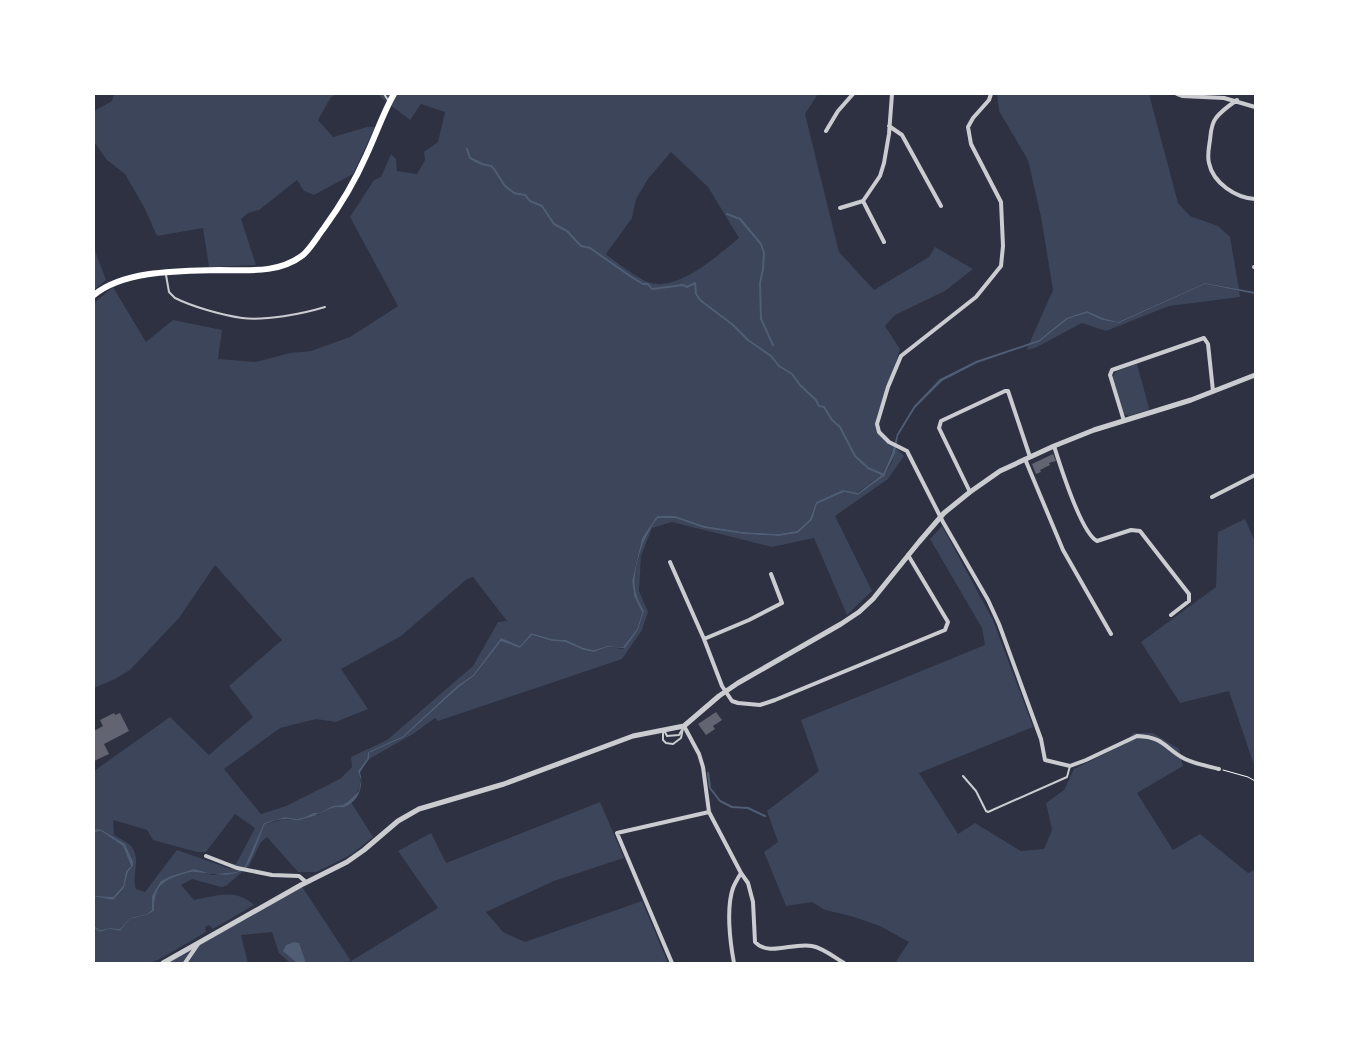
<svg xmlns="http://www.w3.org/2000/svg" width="1349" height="1057" viewBox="0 0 1349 1057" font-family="'Alegreya Sans',sans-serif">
<rect width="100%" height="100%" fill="#2d3142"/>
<path fill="#3c4559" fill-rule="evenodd" d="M114,94h223l-6,3 -13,23 15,17 34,-10h8l-22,47 -39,21 -10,-4 -7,-11 -38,30 -11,3 -7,6 15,46 -47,2 -6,-39 -46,8 -13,-29 -19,-33 -18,-14 -13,-18v-31l18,-10z
M378,94h440l-13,20 34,138 35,38 55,-33 6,-10 38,22 -28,22 -50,24 -10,11 15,23 -23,75 2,8 15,15 -11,27 -26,19 -14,-3 -27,12 -6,17 -13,12 -19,3 -35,-2 -38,-6 -30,-10h-18l-15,22 -10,43 2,15 8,15 -5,18 -14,18 -16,-1 -13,4 -10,-2 -18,-8 -14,-1 -21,-6 -11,13 -19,-7 -28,36 -16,11 -54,50 -35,16 -1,7 -9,12c5,13 1,20 -7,31l22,35 -21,17 -19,10 -17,8h-18l-31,-35 -6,5 -12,24 -23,20 -5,1 -29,-8 -11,6 13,15c21,-4 42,-12 60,5l-41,24 -4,-4 -4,2 1,5 -48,28 -10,3h-54v-35l6,4 9,-3 11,2 10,-12 17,-4 7,-4v-15l9,-13 9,-6 22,-6 19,4 25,-2 8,-6 19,-43 19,-5 13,1 9,-1 7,-5 6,1v-2h-6l-8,4 -8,2 -12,-2 -20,6 -20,43 -8,6 -24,2 -19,-5 -22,7 -11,6 -8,14 -1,14 -5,4 -17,4 -10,11 -10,-1 -10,2 -6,-4v-27l3,-2 16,3 11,-12 4,-16 5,-6v-5l-8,-17 -23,-14h-8v-59l76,-54 39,38 44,-38 -24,-31 53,-46 -67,-75 -36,53 -49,52 -15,9 -21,9v-385l19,-16 33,55 27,-22 49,10 -4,29 38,3 34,-9 21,-2 39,-14 48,-31 -48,-89 24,-37 7,-3 10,-23 5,5 1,12 20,3 8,-14 -1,-8 14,-10 7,-30 -24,-8 -11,16 -25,-19zM671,152l37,35 31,51c-21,17 -62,55 -91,44 -9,-3 -35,-22 -42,-28l26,-36 4,-19 12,-20zM473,577l34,44 -9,1 -25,44 -86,74 -36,17 1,10 -12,12 -54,27 -25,8 -37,-45 56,-41 36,-9 20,3 32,-13 -27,-40 60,-33 66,-57zM235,814l20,14 -19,36h-3l-2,5 -54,-19 -32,42 -9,-3c-5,-16 6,-29 -5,-43 -4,-4 -12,-8 -17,-11l-1,-15 34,10 6,10 44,12h9z
M997,94h152l29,109 12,13 28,10 12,11 9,52 -34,-6 -87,39 -15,-4 -16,-7 -21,7 -27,22 -10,4 24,-54 -12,-73 -13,-57 -29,-49z
M94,248l12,32 -12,10z
M1205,284l34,7 1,6 -71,9 -63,25 -24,-8 -47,25 -8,2 1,-4 11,-4 29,-23 19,-6 15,7 17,3z
M1137,364l12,44 -1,2 -19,6 -6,-3 -11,-36 5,-6z
M896,448l8,8 -16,23 -53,37 37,75 -25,24 -33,-77 -42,9 -100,-25 -20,6 -11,28 -2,35 9,21 -6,18 -20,29 -184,62 -3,-3 -22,16 -44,25v-6l35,-16 55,-50 15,-11 27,-36 19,8 12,-13 20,6 13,1 18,8 11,2 13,-5 16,2 15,-19 6,-19c-2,-5 -6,-10 -7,-14 -8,-23 7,-61 21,-79h17l29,10 39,6 36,2 19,-3 14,-13 5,-16 27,-12 14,3c19,-14 34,-21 38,-47z
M1245,519l10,23v226l-26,-77 -49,12 -39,-61 75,-55 2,-55z
M942,526l51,94 40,107 -114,46 39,61 17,-11 46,28 23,-2 8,-19 -6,-27 18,-13 10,-21 51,-25 8,-11h20l26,16 4,17 -46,27 36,57 27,-16 48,39 7,-3v93h-360l14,-21 -29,-16 -29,-10 -26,-6 -13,-8 -26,4 -22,-54 14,-10 -11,-31 52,-40 -18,-51 184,-75 -3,-17 -52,-89z
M600,802l24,56 -70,23 -68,31 17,20 22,10 117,-41 26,62h-316l-1,-2 -6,2h-55l-11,-10 -7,-21 -31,3 7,28h-85l138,-78 50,76 87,-53 -40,-57 33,-18 15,30z
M96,830l5,1 22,15 8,20 -5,5 -3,15 -10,11 -16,-1 -3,1v-65z"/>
<path fill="#4f5d75" d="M1205,283l50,9v2l-50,-10 -86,39 -17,-3 -15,-7 -19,6 -29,23 -62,21 -35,18 -27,27 -17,28 -3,18 -11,22 -26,19 -14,-3 -27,12 -5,16 -14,13 -19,3 -36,-2 -39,-6 -29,-10h-17c-14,17 -29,56 -21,78 1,5 5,10 7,15l-6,19 -13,18 -18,-1 -13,5 -11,-2 -18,-8 -13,-1 -20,-6 -12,13 -19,-7 -27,35 -15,11 -55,50 -35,16v6l-9,13c4,13 -1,30 -16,35 -4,1 -8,-1 -12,1 -11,4 -21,10 -32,12 -6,1 -11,-2 -16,-1 -6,0 -13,3 -19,5 -5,10 -14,40 -21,45 -12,10 -35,4 -49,3 -4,-1 -10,2 -15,3 -20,6 -26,15 -26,36l-7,4 -17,4 -10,12 -11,-2 -9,3 -6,-4v-2l6,4 10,-2 10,1 10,-11 17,-4 5,-4v-14l9,-15 10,-5 23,-7 19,5 24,-2 8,-6 19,-43 21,-6 12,2 8,-2 8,-4h6l14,-7 10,-1 7,-5 9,-9 2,-11 -3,-9 9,-12 1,-7 35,-16 54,-50 16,-11 28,-37 19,8 11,-13 21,6 14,1 18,8 10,2 13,-4 16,1 14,-18 5,-17 -8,-16 -2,-15 10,-43 15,-22h18l30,10 38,6 35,2 19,-3 13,-12 6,-17 27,-12 15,3 25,-19 9,-21 5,-19 17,-28 26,-27 36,-18 63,-21 27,-22 21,-7 16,7 15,4z
M96,829l6,1 23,14 8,17v5l-5,6 -4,16 -11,12 -16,-3 -3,2v-2l3,-1 16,1 10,-11 3,-15 5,-5 -8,-20 -22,-15 -7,1z
M294,942l5,1 7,20h-9l-14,-12 3,-6z"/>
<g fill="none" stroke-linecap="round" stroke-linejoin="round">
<path stroke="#4f5d75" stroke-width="2" d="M467,149l3,9 12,6 9,2 3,3 11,17 9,7 11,2 5,6 12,5 12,18 13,7 14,15 9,2 40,28 13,8h5l4,5 31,-4 4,2 8,-4 1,11 4,6 33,25 15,15 23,16 8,10 13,8 8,11 16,15 3,6 5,1 8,13 8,7 15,29 12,11
M727,214l13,5 21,25 3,9 -1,16 -3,14 1,36 12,26
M868,468l16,7
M708,773l2,15 10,13 12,6 16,1 17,8"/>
</g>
<path fill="#626471" d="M1053,454l3,7 -7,2 1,2 -10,5 1,2 -5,2 -4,-10z
M716,712l6,8 -9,6 2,3 -9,6 -8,-11z
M114,713l1,2 5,-2 9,18 -25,13 5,10 -15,7v-30l9,-5 -3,-6z"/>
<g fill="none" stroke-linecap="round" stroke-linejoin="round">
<path stroke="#fff" stroke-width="1" d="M1223,770l25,7 7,4"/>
<path stroke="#caccd0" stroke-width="2" d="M384,94l4,6
M166,275l3,17 6,6c18,9 47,17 67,20 23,3 60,-4 83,-11
M663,732v8l3,3 7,1 8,-6 2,-10
M665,732l2,4 12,-1 4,-7
M963,776l13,15 10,20 2,1 79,-35 3,-11"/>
<path stroke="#caccd0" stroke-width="4" d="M991,94l-2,6 -16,18 -5,9 3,17 30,58 2,44 -2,20 -25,31 -75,59 -13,31 -11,37 2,8 10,10 18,9 36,71 45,78 11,24 42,115 4,21 25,6 16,-6 51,-24c28,1 27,12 48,23 10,5 23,7 34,10
M1177,94l5,2 42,2 31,9
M1237,100c-7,5 -16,11 -21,18 -5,6 -5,14 -6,22 -1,7 -3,16 -1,23 4,20 27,35 46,36
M889,126l13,9 39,71
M826,131l12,-20 15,-17
M863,201l21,41
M840,208l23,-7 17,-25 4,-13 5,-29 3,-40
M1254,267h1
M1124,421l-14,-46 2,-5 92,-32 4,6 5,47
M1054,446c6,19 27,87 43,95l34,-11 9,1 49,63v7l-18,14
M1025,459l38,91 48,84
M970,492l-31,-64 2,-7 64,-30h3l22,66
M1212,497l43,-22
M670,562l34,77 18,47 10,15 6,2 22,2 15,-5 170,-70 3,-8 -40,-67
M704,639l45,-19 33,-17 -11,-29
M684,726l15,28 4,13 6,45 32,61 7,10 5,19 2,40c14,15 38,0 57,4 11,2 22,11 32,17
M206,856l31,12 35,7 27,1 7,6
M185,963l13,-19
M672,963l-55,-130 92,-21
M734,963c-4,-21 -8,-55 -1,-75 2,-5 5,-10 8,-15"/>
<path stroke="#caccd0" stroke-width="5" d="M163,963l138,-78 46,-23 17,-12 34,-29 21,-12 85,-25 129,-48 51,-10 35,-30 19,-13 103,-59 18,-12 14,-13 46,-57 25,-29 26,-21 30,-21 54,-25 40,-16 97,-30 64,-25"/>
<path stroke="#fff" stroke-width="6" d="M94,295c30,-25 87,-24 125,-25 28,0 59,4 84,-15 8,-7 14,-18 21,-27 16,-22 31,-47 42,-72 10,-21 17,-43 28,-62"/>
</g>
<rect width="1349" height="1057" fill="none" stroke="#ffffff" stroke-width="190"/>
</svg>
